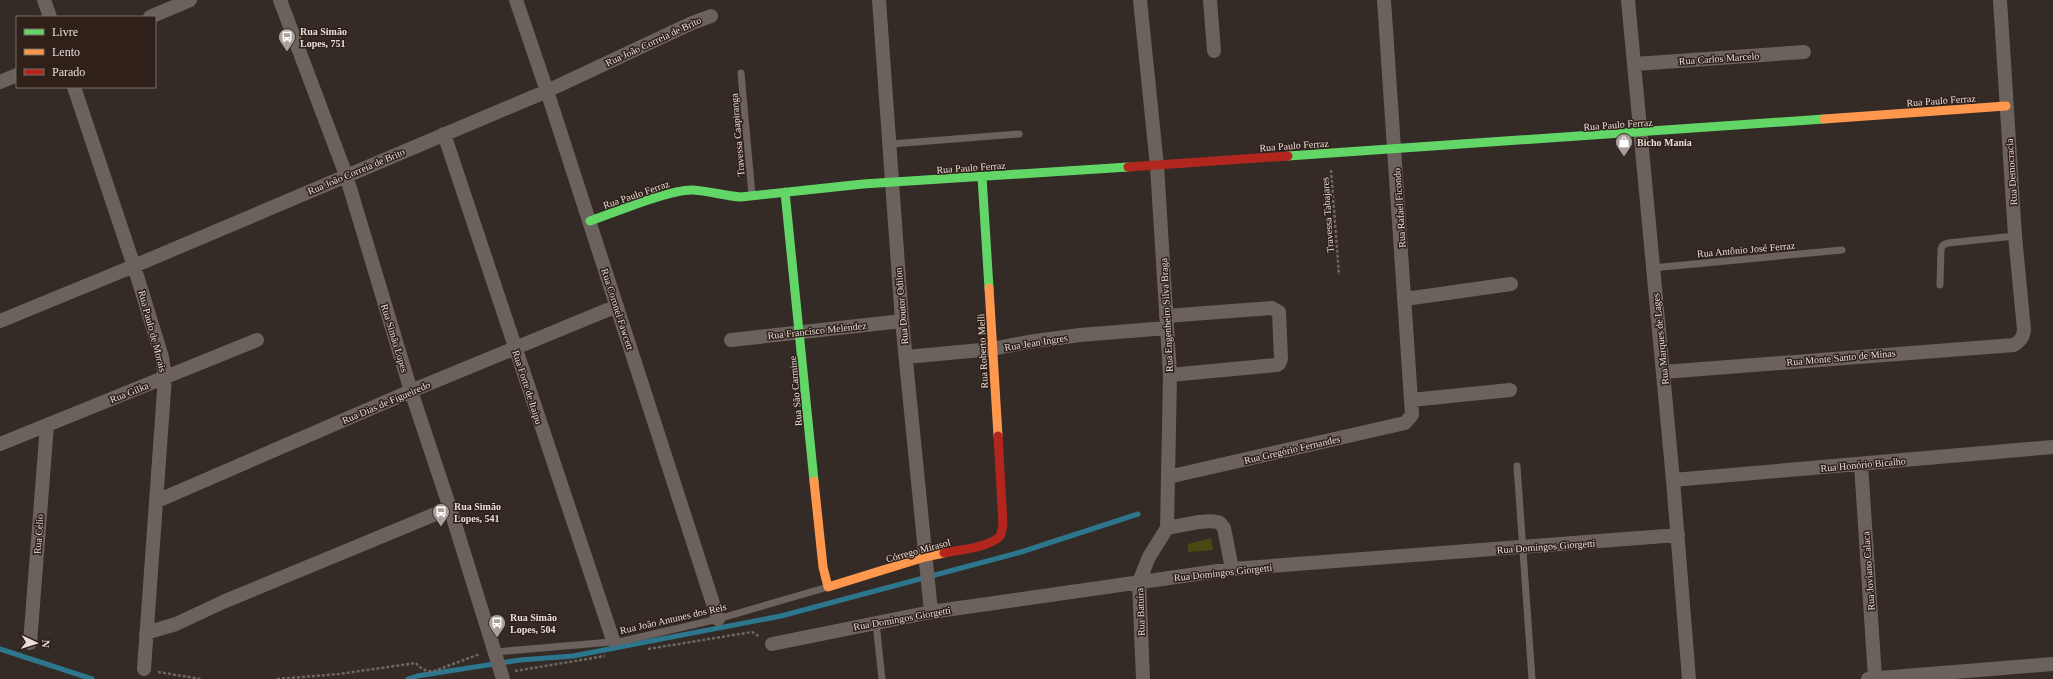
<svg xmlns="http://www.w3.org/2000/svg" width="2053" height="679" viewBox="0 0 2053 679" font-family="'Times New Roman',serif">
<rect width="100%" height="100%" fill="#342b27"/>
<path fill="#484a13" d="M1211,538l2,12 -25,2v-8z"/>
<g fill="none" stroke-linecap="round" stroke-linejoin="round">
<path stroke="#2d778e" stroke-width="5" d="M0,649l92,30
M408,679l9,-3 103,-16 53,-4 208,-40 240,-64 117,-38"/>
<path stroke="#6e6662" stroke-width="2.5" stroke-dasharray="3 2" stroke-linecap="butt" d="M1331,170l8,105
M648,649l104,-17 8,5
M515,671l90,-15
M158,672l43,7
M277,679l62,-5 77,-11c5,6 10,9 18,8l46,-17"/>
<path stroke="#6b625e" stroke-width="7" d="M741,73l11,122
M891,144l128,-10
M1652,268l190,-18
M1940,285l1,-36 2,-4 5,-2 67,-7
M1517,466l15,213
M876,623l6,56
M495,652l128,-11 95,-22 110,-32"/>
<path stroke="#6b625e" stroke-width="14" d="M44,0l6,17
M280,0l66,175 65,216 39,117 53,171
M516,0l31,91 171,528
M879,0l23,321 29,291
M1140,0l17,166 13,209 -3,153
M1210,0l4,51
M1628,0l45,480 16,199
M150,17l40,-17
M1635,64l169,-12
M0,82l17,-7
M74,87l60,179 28,91 3,20 -21,292
M444,134l169,506
M1405,299l106,-15
M1166,316l106,-8 7,4 2,47 -2,5 -3,1 -106,10
M0,321l134,-55 413,-175 145,-68 19,-7
M731,340l171,-19
M906,357l86,-8 36,-7 52,-7 87,-7
M1663,372l351,-27c6,-4 9,-7 10,-15l-9,-94 -15,-236
M1411,400l99,-10
M0,444l257,-104
M1861,464l14,214
M1168,477l237,-54 7,-8 -28,-415
M1673,480l380,-33
M157,501l254,-110 206,-85
M1167,528c13,-2 38,-9 50,-6 4,0 5,4 7,6l8,41
M146,633l30,-9 47,-22 227,-94
M30,643l17,-218
M772,644l159,-32 301,-43 446,-34
M1143,679l-4,-97 10,-25 18,-29
M1868,679l185,-15"/>
<path stroke="#63d668" stroke-width="9" d="M1288,156l536,-37
M982,177l7,111
M785,192l29,289
M590,221c23,-8 81,-32 103,-31 16,1 32,6 48,7l122,-13 265,-17"/>
<path stroke="#ff974d" stroke-width="9" d="M1824,119l182,-13
M989,288l9,148
M814,481l9,86 5,20 97,-30 19,-4"/>
<path stroke="#b3261e" stroke-width="9" d="M1128,167l160,-11
M944,553c14,-3 47,-6 56,-17 2,-3 2,-8 3,-12l-5,-88"/>
</g>
<defs>
<symbol id="bus-pin" viewBox="-11 -11 22 30"><path d="M0 17L-7.5 6A9.5 9.5 0 1 1 7.5 6Z" fill="#a99f9b" stroke="#2f2019"/><path d="M-5-6H5V4H4V6H2V4H-2V6H-4V4H-5ZM-3.5-4V0h7V-4ZM-3.5 1.2v1.5H-2V1.2ZM2 1.2v1.5H3.5V1.2Z" fill="#fff"/></symbol>
<symbol id="shop-pin" viewBox="-11 -11 22 30"><path d="M0 17L-7.5 6A9.5 9.5 0 1 1 7.5 6Z" fill="#a99f9b" stroke="#2f2019"/><path d="M-5-2.5h2.3a2.7 3.5 0 0 1 5.4 0H5L5.5 6h-11ZM-1.5-2.5h3a1.5 2.3 0 0 0-3 0Z" fill="#fff"/></symbol>
</defs>
<g fill-rule="evenodd">
<use href="#bus-pin" x="277" y="27" width="20" height="27"/>
<use href="#shop-pin" x="1614" y="132" width="20" height="27"/>
<use href="#bus-pin" x="431" y="502" width="20" height="27"/>
<use href="#bus-pin" x="487" y="613" width="20" height="27"/>
</g>
<g text-anchor="middle" stroke-width="3" stroke-linejoin="round" paint-order="stroke">
<g font-size="10" font-weight="bold" fill="#e8ddd9" stroke="#2f2019" text-anchor="start">
<text x="300" y="35">Rua Simão<tspan x="300" dy="12">Lopes, 751</tspan></text>
<text x="1637" y="146">Bicho Mania</text>
<text x="454" y="510">Rua Simão<tspan x="454" dy="12">Lopes, 541</tspan></text>
<text x="510" y="621">Rua Simão<tspan x="510" dy="12">Lopes, 504</tspan></text>
</g>
<g font-size="10" fill="#e8ddd9" stroke="#2f2019">
<text transform="translate(653 41) rotate(-25)" y="4">Rua João Correia de Brito</text>
<text transform="translate(1719 58) rotate(-4)" y="4">Rua Carlos Marcelo</text>
<text transform="translate(1941 100) rotate(-4)" y="4">Rua Paulo Ferraz</text>
<text transform="translate(1618 124) rotate(-4)" y="4">Rua Paulo Ferraz</text>
<text transform="translate(737 135) rotate(-95)" y="4">Travessa Caapiranga</text>
<text transform="translate(1294 145) rotate(-4)" y="4">Rua Paulo Ferraz</text>
<text transform="translate(971 167) rotate(-4)" y="4">Rua Paulo Ferraz</text>
<text transform="translate(356 171) rotate(-23)" y="4">Rua João Correia de Brito</text>
<text transform="translate(2011 172) rotate(-94)" y="4">Rua Democracia</text>
<text transform="translate(636 194) rotate(-19)" y="4">Rua Paulo Ferraz</text>
<text transform="translate(1399 208) rotate(-94)" y="4">Rua Rafael Ficondo</text>
<text transform="translate(1327 215) rotate(-94)" y="4">Travessa Tabajares</text>
<text transform="translate(1746 249) rotate(-5)" y="4">Rua Antônio José Ferraz</text>
<text transform="translate(901 306) rotate(-95)" y="4">Rua Doutor Odilon</text>
<text transform="translate(618 309) rotate(72)" y="4">Rua Coronel Fawcett</text>
<text transform="translate(1166 315) rotate(-93)" y="4">Rua Engenheiro Silva Braga</text>
<text transform="translate(817 330) rotate(-6)" y="4">Rua Francisco Melendez</text>
<text transform="translate(153 331) rotate(75)" y="4">Rua Paulo de Morais</text>
<text transform="translate(395 338) rotate(73)" y="4">Rua Simão Lopes</text>
<text transform="translate(1660 339) rotate(-96)" y="4">Rua Marques de Lages</text>
<text transform="translate(1036 342) rotate(-9)" y="4">Rua Jean Ingres</text>
<text transform="translate(982 351) rotate(-93)" y="4">Rua Roberto Melli</text>
<text transform="translate(1841 357) rotate(-5)" y="4">Rua Monte Santo de Minas</text>
<text transform="translate(528 387) rotate(72)" y="4">Rua Forte de Itaipu</text>
<text transform="translate(795 391) rotate(-95)" y="4">Rua São Carmine</text>
<text transform="translate(129 392) rotate(-22)" y="4">Rua Gilka</text>
<text transform="translate(386 402) rotate(-23)" y="4">Rua Dias de Figueiredo</text>
<text transform="translate(1292 449) rotate(-13)" y="4">Rua Gregório Fernandes</text>
<text transform="translate(1863 464) rotate(-5)" y="4">Rua Honório Bicalho</text>
<text transform="translate(38 534) rotate(-86)" y="4">Rua Célio</text>
<text transform="translate(1546 546) rotate(-4)" y="4">Rua Domingos Giorgetti</text>
<text transform="translate(918 550) rotate(-15)" y="4">Córrego Mirasol</text>
<text transform="translate(1868 571) rotate(-94)" y="4">Rua Joviano Calaca</text>
<text transform="translate(1223 572) rotate(-6)" y="4">Rua Domingos Giorgetti</text>
<text transform="translate(1140 612) rotate(-92)" y="4">Rua Batuíra</text>
<text transform="translate(673 618) rotate(-13)" y="4">Rua João Antunes dos Reis</text>
<text transform="translate(902 618) rotate(-10)" y="4">Rua Domingos Giorgetti</text>
</g>
</g>
<rect x="16" y="16" width="140" height="72" fill="#2f2019" stroke="#796c66"/>
<rect x="24" y="29" width="20" height="6" fill="#63d668" stroke="#796c66"/>
<text x="52" y="36" font-size="12" fill="#e8ddd9">Livre</text>
<rect x="24" y="49" width="20" height="6" fill="#ff974d" stroke="#796c66"/>
<text x="52" y="56" font-size="12" fill="#e8ddd9">Lento</text>
<rect x="24" y="69" width="20" height="6" fill="#b3261e" stroke="#796c66"/>
<text x="52" y="76" font-size="12" fill="#e8ddd9">Parado</text>
<g transform="translate(36 643) rotate(94)" stroke="#2f2019" stroke-width="3" paint-order="stroke">
<path d="M0-3L7 15L0 10L-7 15Z" fill="#e8ddd9"/>
<text y="-6" font-size="11" font-weight="bold" text-anchor="middle" fill="#e8ddd9">N</text>
</g>
</svg>
